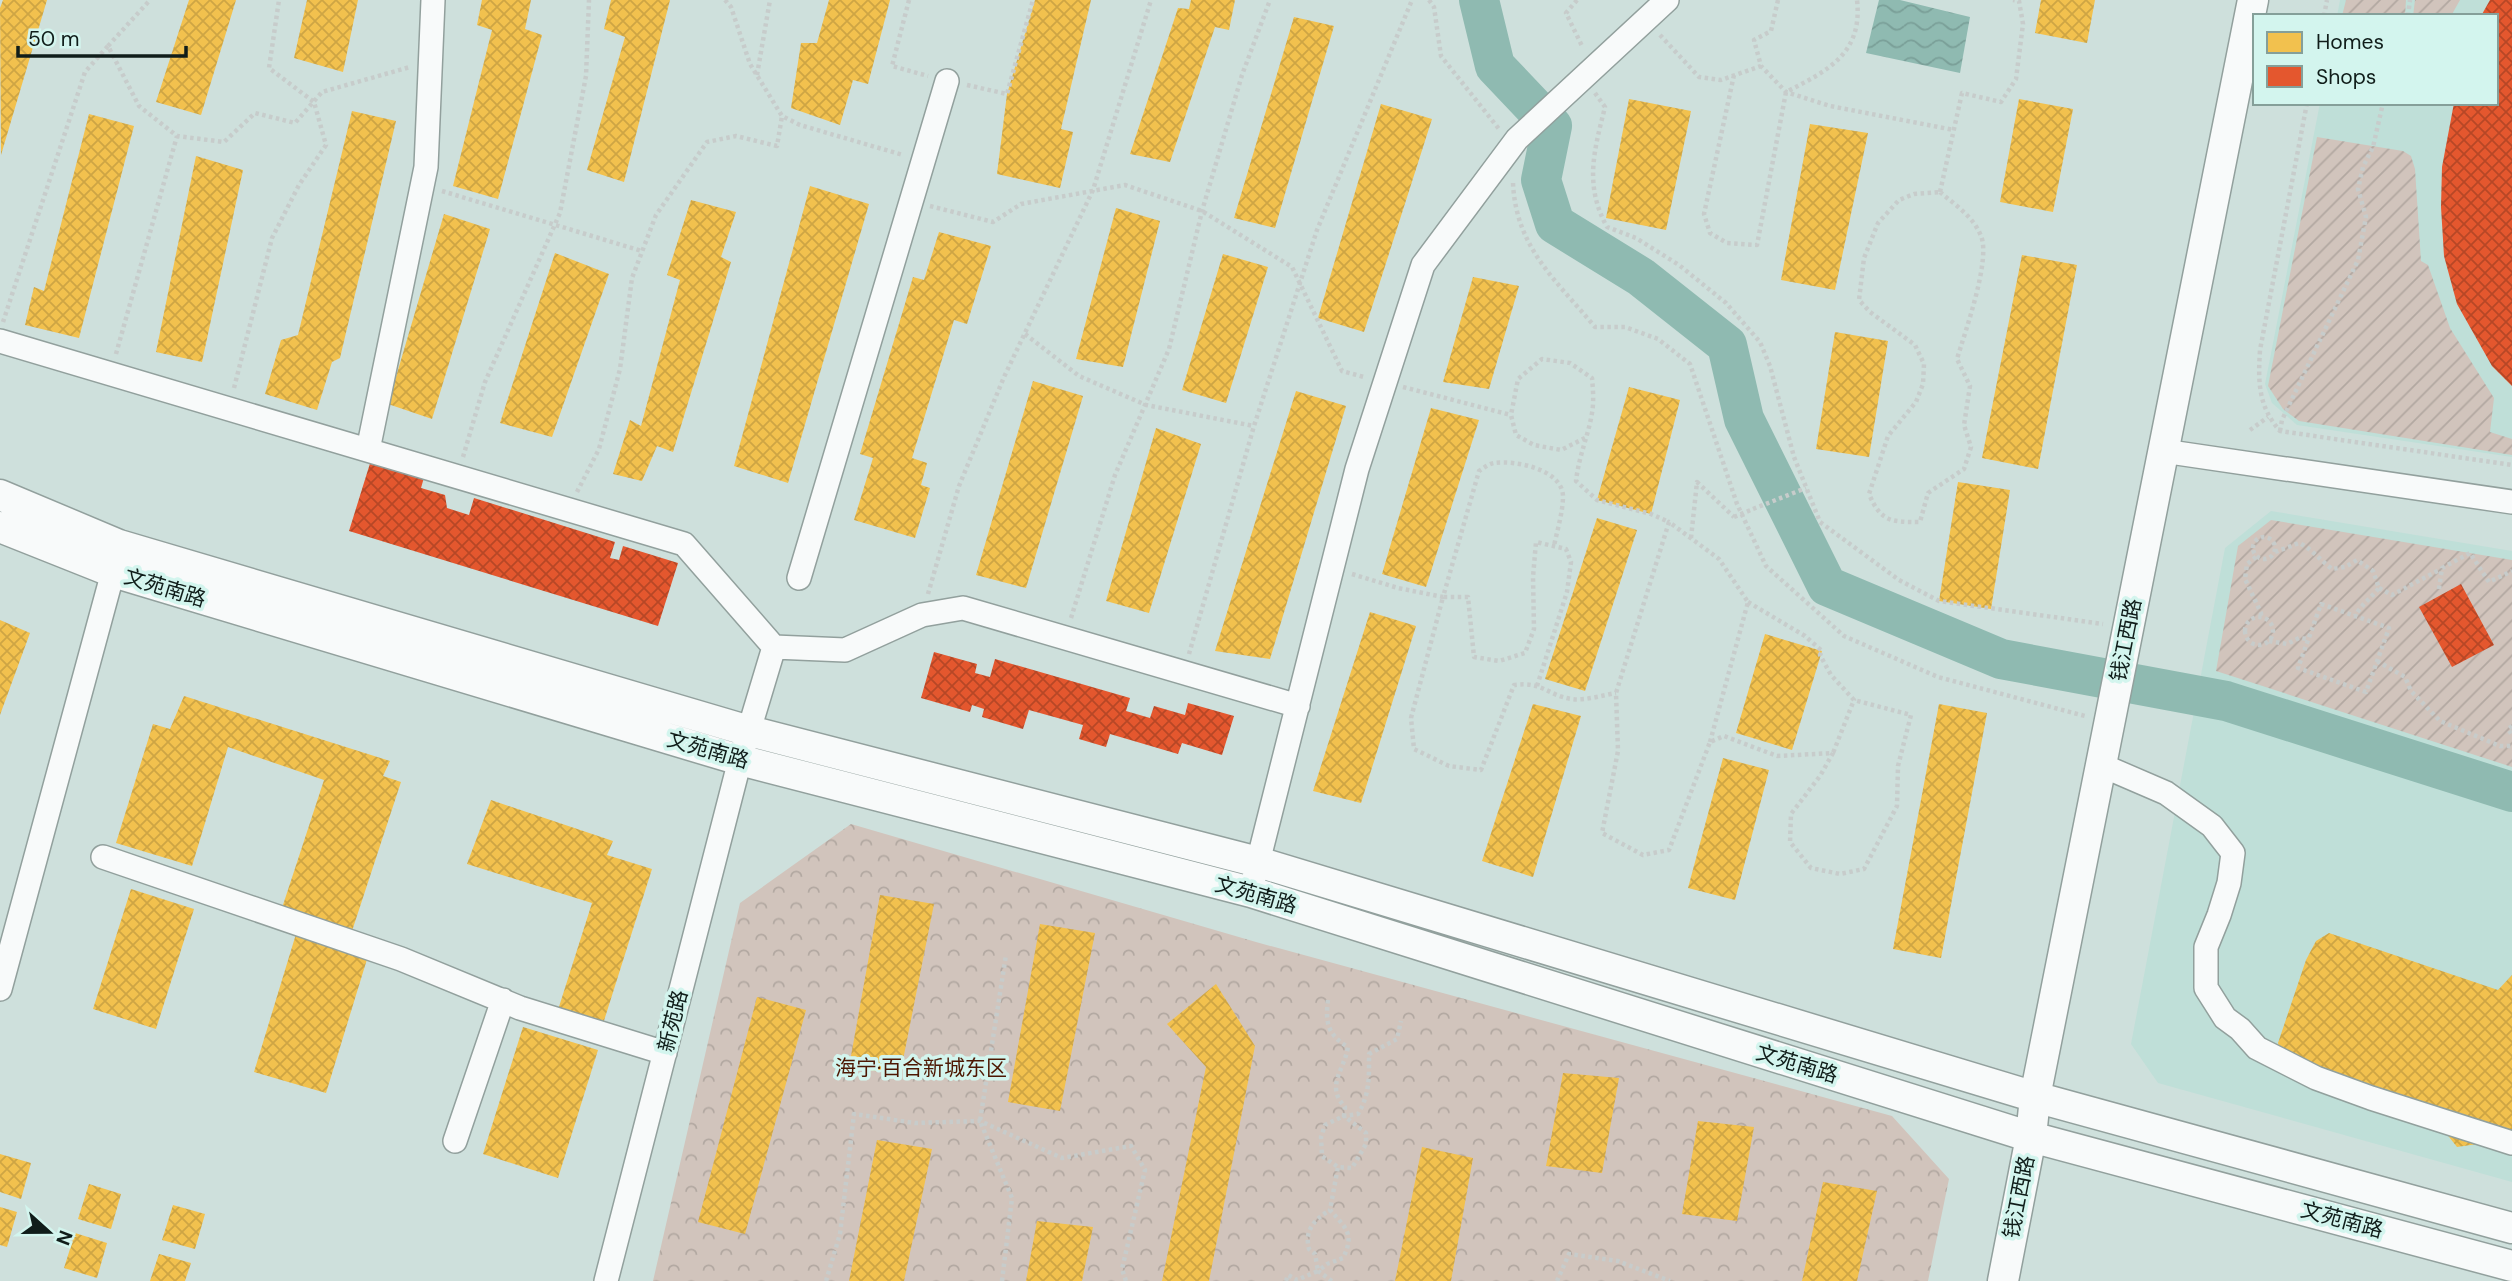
<svg xmlns="http://www.w3.org/2000/svg" width="2512" height="1281" viewBox="0 0 2512 1281" font-family="'DM Sans','Noto Sans SC',sans-serif">
<defs>
<pattern id="park-crowns" width="20" height="18" patternUnits="userSpaceOnUse" patternTransform="scale(1.75)"><rect width="20" height="18" fill="#d1c4bc"/><path d="M2 6a3 3 0 1 1 6 0M12 15a3 3 0 1 1 6 0" fill="none" stroke="#b2a8a1"/></pattern>
<pattern id="garden-furrows" width="10" height="10" patternUnits="userSpaceOnUse" patternTransform="scale(1.75)"><rect width="10" height="10" fill="#d1c4bc"/><path d="M-1 1l2-2M0 10L10 0M9 11l2-2" fill="none" stroke="#b2a8a1"/></pattern>
<pattern id="water-waves" width="16" height="10" patternUnits="userSpaceOnUse" patternTransform="scale(1.75)"><rect width="16" height="10" fill="#8fbab1"/><path d="M0 5q4-4 8 0t8 0" fill="none" stroke="#7a9f98"/></pattern>
<pattern id="homes-cross-hatch" width="8" height="8" patternUnits="userSpaceOnUse" patternTransform="scale(1.75)"><rect width="8" height="8" fill="#f2c14e"/><path d="M0 0l8 8M0 8l8-8" fill="none" stroke="#cea544"/></pattern>
<pattern id="shops-cross-hatch" width="8" height="8" patternUnits="userSpaceOnUse" patternTransform="scale(1.75)"><rect width="8" height="8" fill="#e4572e"/><path d="M0 0l8 8M0 8l8-8" fill="none" stroke="#b74726"/></pattern>
</defs>
<rect width="100%" height="100%" fill="#cee0dc"/>
<path fill="#bfdfd8" d="M2340,0h172v457l-215,-32 -25,-22 -7,-19 55,-281h176v-87h-159z
M2271,511l241,40v631l-354,-99 -27,-39 94,-496z"/>
<path fill="url(#park-crowns)" d="M851,824l405,118 636,174 57,63 -21,102h-1275l87,-378z"/>
<path fill="url(#garden-furrows)" d="M2346,0h60l-1,16h-63z
M2415,0h45l-9,16h-38z
M2317,137l86,14 8,5 4,13 6,92 7,4 22,63 44,70 -4,34 22,7v16l-213,-34 -16,-12 -15,-23z
M2271,520l241,40v207l-296,-96 22,-125z"/>
<path fill="url(#water-waves)" d="M1879,0h21l70,17 -10,56 -94,-20z"/>
<path fill="url(#homes-cross-hatch)" d="M3,0h44l-46,155 -1,-147z
M189,0h47l-35,115 -45,-13z
M307,0h51l-15,72 -49,-14z
M482,0h49l-6,29 17,6 -44,164 -45,-13 39,-156 -15,-5z
M611,0h59l-46,182 -37,-12 38,-133 -21,-8z
M829,0h61l-22,84 -15,-4 -13,45 -49,-17 10,-65h16z
M1035,0h56l-30,129 12,3 -13,56 -63,-14 10,-80z
M1191,0h44l-6,30 -14,-3 -45,135 -40,-8 48,-146 11,1z
M2041,0h54l-8,43 -52,-10z
M1294,17l40,9 -59,202 -41,-10z
M1629,99l62,12 -25,119 -60,-12z
M2019,99l54,10 -20,103 -53,-10z
M1381,104l51,15 -68,213 -46,-14z
M352,111l44,10 -56,237 -8,4 -15,48 -52,-16 16,-54 17,-5z
M89,114l45,12 -55,212 -54,-13 9,-38 10,4z
M1810,124l58,9 -33,157 -54,-10z
M196,156l47,14 -41,192 -46,-10z
M810,186l59,18 -81,279 -54,-17z
M691,200l45,12 -15,45 10,5 -58,190 -16,-6 -15,35 -29,-7 17,-54 11,6 39,-146 -13,-5z
M1116,208l44,13 -37,146 -47,-8z
M444,214l46,15 -58,190 -44,-15z
M939,232l52,14 -24,78 -13,-4 -42,138 15,5 -6,22 9,3 -15,50 -61,-18 19,-62 -13,-4 53,-177 11,3z
M555,253l54,21 -57,163 -52,-14z
M1223,254l45,13 -42,136 -44,-13z
M2022,255l55,10 -39,204 -56,-11z
M1473,277l46,9 -30,103 -46,-7z
M1835,332l53,9 -19,116 -53,-8z
M1033,381l50,15 -57,192 -50,-13z
M1629,387l51,13 -29,114 -54,-14z
M1296,391l50,15 -76,253 -55,-8z
M1431,408l48,12 -53,167 -44,-13z
M1156,428l45,16 -52,169 -43,-12z
M1958,482l52,8 -19,119 -52,-8z
M1597,518l40,12 -52,161 -40,-12z
M1370,612l46,14 -55,177 -48,-12z
M0,620l30,13 -30,82z
M1765,634l57,17 -30,99 -56,-17z
M184,696l206,65 -7,15 18,6 -49,149 -70,-23 42,-128 -96,-33 -36,119 -76,-23 37,-119 17,5z
M1533,704l48,12 -48,161 -51,-16z
M1939,704l48,9 -46,245 -48,-9z
M1723,758l46,12 -34,130 -47,-12z
M491,800l122,41 -6,14 45,14 -50,158 -45,-14 35,-110 -125,-39z
M131,889l63,20 -38,120 -63,-20z
M880,895l54,9 -34,171 -51,-8z
M1040,924l55,9 -35,178 -52,-9z
M2329,933l169,57 14,-15v164l-55,8 -26,-33 4,-8 -129,-38 -24,-11 -4,-14 28,-83 10,-19z
M296,934l72,22 -42,137 -72,-21z
M1216,984l39,62 -46,235h-47l44,-214 -39,-43z
M757,997l49,13 -61,224 -47,-12z
M523,1027l75,23 -40,128 -75,-24z
M1563,1073l56,5 -17,95 -56,-7z
M1698,1121l56,6 -17,94 -55,-7z
M877,1140l55,9 -28,132h-55z
M1422,1147l51,11 -22,123h-56z
M0,1154l31,9 -10,36 -21,-7z
M1823,1182l54,9 -20,90h-55z
M89,1184l32,10 -10,35 -33,-10z
M173,1205l32,9 -10,35 -33,-9z
M0,1207l17,5 -10,35 -7,-2z
M1037,1221l56,6 -11,54h-56z
M75,1233l32,10 -10,35 -33,-10z
M159,1254l32,9 -6,18h-35z"/>
<path fill="url(#shops-cross-hatch)" d="M2490,0h22v386l-20,-20 -35,-62 -13,-48 -3,-49 1,-40 12,-64h42v-87h-15z
M372,457l53,17 -4,14 24,7 2,13 22,7 5,-17 141,44 -5,16 9,2 4,-14 55,17 -20,63 -309,-95z
M2461,584l33,61 -42,22 -33,-60z
M934,652l43,12 -2,9 15,4 5,-18 135,39 -4,13 24,7 4,-12 31,9 3,-12 46,13 -12,39 -40,-12 -4,11 -68,-20 -4,13 -27,-8 4,-14 -54,-15 -6,19 -41,-12 2,-8 -12,-4 -2,7 -49,-14z"/>
<g fill="none" stroke-linecap="round" stroke-linejoin="round">
<path stroke="#8fbab1" stroke-width="40" d="M1479,0l16,66 57,60 -11,54 14,44 86,53 86,68 17,74 83,167 174,73 225,42 286,91"/>
<defs>
<path id="minor" d="M0,341l684,203 90,103 -34,113 -134,521
M368,450l58,-283 7,-167
M2163,451l349,51
M799,578l148,-497
M774,647l71,3 77,-35 41,-7 335,98
M2101,765l65,28 46,33 21,27 -4,30 -10,32 -13,32v41l19,30 15,11 17,19 59,30 55,20 141,45
M103,857l298,102 119,49 145,45
M1254,878l103,-409 66,-204 94,-126 150,-139
M0,989l113,-417
M455,1141l48,-141"/>
<path id="major" d="M0,495l119,50 630,186 509,131 777,235 477,131
M0,527l113,45 627,188 511,132 780,245 481,129
M2003,1281l28,-144 4,-40 218,-1097"/>
</defs>
<use href="#minor" stroke="#92a09d" stroke-width="26"/>
<use href="#major" stroke="#92a09d" stroke-width="33"/>
<path stroke="#c7cccb" stroke-width="4.5" stroke-dasharray="3.5 3.5" stroke-linecap="butt" d="M725,0l6,7 19,57 32,52 18,9 103,30
M909,0l-17,66 36,10
M1429,0l5,7 7,49 58,73
M1577,0l-11,13 16,33 -1,1
M1778,0l-7,31 -17,9 7,26 25,26 44,14 124,24
M2324,16l3,-16
M2408,16l2,-16
M1660,35l39,42 22,3 40,-14
M108,46l42,-46
M757,75l13,-75
M1734,75l-30,139 6,19 17,10 30,2 29,-153c41,-21 77,-38 71,-92
M967,85l40,9 26,-94
M1595,93l10,14c-11,44 -21,78 2,120l29,11 43,27 47,38 34,39 10,24 24,91 26,65 79,58 40,21 164,23
M2307,103l-47,247c-2,32 -2,56 20,81l232,34
M1513,183c3,65 43,97 82,144h30l33,12 32,25 47,140 29,62 78,70 94,41 147,39
M442,191l200,60
M1940,192c15,13 33,24 41,44 10,24 -16,96 -24,123l13,27 -6,39 7,22 -7,22 -36,24 -8,29c-29,0 -39,0 -51,-28l19,-58 28,-34 7,-18 1,-20 -9,-19 -45,-33 -11,-12 5,-42 14,-35 21,-23 15,-6z
M1940,192l22,-99 39,9 15,-23 7,-55 -4,-23 -6,-1
M930,206l63,16 28,-18 104,-19 77,26 90,56 50,104 22,6
M3,322l82,-250 23,-26 31,60 38,30 47,6 31,-29 40,10 27,-31 88,-25
M1025,334l54,42 67,29 108,21
M116,354l61,-218
M1403,387l108,28
M234,388l38,-150 27,-53 27,-40 -12,-43 -45,-34 10,-68
M2250,430l18,-13
M2280,431l2,-11 76,-160 8,-43 -8,-28 5,-22 10,-20 10,-44
M1585,438l-24,12 -27,-5 -18,-10 -5,-20 7,-36 24,-20 28,4 22,15c1,11 2,24 0,35 -4,24 -13,42 -16,68l21,19 54,14 18,8
M463,457l22,-75 75,-169 26,-137 3,-76
M577,492l22,-43 21,-80 12,-91 24,-63 51,-73 29,-6 41,10 5,-30
M1753,509l53,-21
M2253 548a11 11 0 1 1 22 0a11 11 0 1 1-22 0Z
M1691,538l6,-56 37,35
M2275,552l24,-9c12,5 22,18 33,26l13,-2 12,-7 16,11 6,17c-8,10 -18,17 -24,28
M2256,557l-9,7 -2,15 16,34v5
M1352,574l46,14 45,9 36,-126c5,-3 9,-7 15,-8 21,-3 68,6 69,33 0,16 -6,35 -9,50
M2379,588l13,7 49,-26
M2439,589l3,-21 28,-15 19,29 23,-11
M928,594l31,-108 45,-109 89,-187 58,-190
M1748,602l57,34 17,15 -2,4 11,20 23,25 -21,53
M2321,604l68,24 -23,64 -68,-24z
M2245 631a14 14 0 1 1 28 0a14 14 0 1 1-28 0Z
M1071,618l44,-143 54,-126 33,-138 40,-136 28,-75
M2269,641l18,3 12,-6 9,1
M1189,654l65,-228 63,-196 95,-230
M2377,661l28,16 6,14 29,30 60,25h12
M1537,686l30,-94 4,-30 -5,-13 -30,-7 -3,35 1,52 -9,24 -26,8 -25,-4 -6,-60h-25l-32,121 3,31 35,17 32,4 33,-85c29,-4 34,11 58,14 13,2 31,-4 44,-6
M2512,726l-4,3 4,6
M1710,742l38,-140 -29,-43 -50,-37 -53,171 2,58 -16,82 41,22 26,-5 41,-108 14,-6 53,20 56,-3 -13,23 -29,38 -1,28 21,26 29,6 24,-5 33,-63 1,-40 13,-51 -57,-15
M1328,1000c-3,23 0,35 20,47 -4,24 -23,39 -3,60l-1,9 -19,9 -4,12 1,19 16,11
M826,1281l14,-47 14,-120 61,9 65,-2 82,37 69,-12 14,24 -23,99 4,12
M1002,1281l10,-83 -32,-77 26,-166
M1286,1281l2,-6 9,5 21,-9 -3,-17 -6,-5c-5,-19 6,-30 21,-39
M1332,1281l-14,-10 9,-7 16,-6c12,-24 3,-30 -13,-48l8,-43 14,1 14,-24v-11l-22,-17 14,-2c12,-20 11,-38 11,-60l28,-15 4,-18
M1557,1281l12,-27 49,7 52,20"/>
<use href="#minor" stroke="#f8fafa" stroke-width="23"/>
<use href="#major" stroke="#f8fafa" stroke-width="30"/>
<path stroke="#c7cccb" stroke-width="4.5" stroke-dasharray="3.5 3.5" stroke-linecap="butt" d="M1734,517l19,-8"/>
</g>
<g text-anchor="middle" stroke-width="7" stroke-linejoin="round" paint-order="stroke">
<g font-size="21" fill="#101d1a" stroke="#d3f5ee">
<text transform="translate(165 588) rotate(17)" y="7">文苑南路</text>
<text transform="translate(2126 640) rotate(-79)" y="7">钱江西路</text>
<text transform="translate(708 750) rotate(16)" y="7">文苑南路</text>
<text transform="translate(1256 895) rotate(16)" y="7">文苑南路</text>
<text transform="translate(673 1021) rotate(-76)" y="7">新苑路</text>
<text transform="translate(1797 1064) rotate(17)" y="7">文苑南路</text>
<text transform="translate(2019 1197) rotate(-79)" y="7">钱江西路</text>
<text transform="translate(2342 1220) rotate(15)" y="7">文苑南路</text>
</g>
<g font-size="21" fill="#4d1702" stroke="#d3f5ee">
<text x="921" y="1075">海宁·百合新城东区</text>
</g>
</g>
<rect x="2253" y="14" width="245" height="91" fill="#d3f5ee" stroke="#859f99" stroke-width="2"/>
<rect x="2267" y="32" width="35" height="21" fill="#f2c14e" stroke="#859f99" stroke-width="2"/>
<text x="2316" y="49" font-size="21" fill="#101d1a">Homes</text>
<rect x="2267" y="66" width="35" height="21" fill="#e4572e" stroke="#859f99" stroke-width="2"/>
<text x="2316" y="84" font-size="21" fill="#101d1a">Shops</text>
<g transform="translate(49 1232) rotate(111)" stroke="#d3f5ee" stroke-width="5" paint-order="stroke">
<path d="M0-5L12 26L0 18L-12 26Z" fill="#101d1a"/>
<text y="-10" font-size="19" font-weight="bold" text-anchor="middle" fill="#101d1a">N</text>
</g>
<path d="M18 46v10h168v-10" fill="none" stroke="#101d1a" stroke-width="3.5"/>
<text x="28" y="46" font-size="21" fill="#101d1a" stroke="#d3f5ee" stroke-width="5" paint-order="stroke">50 m</text>
</svg>
